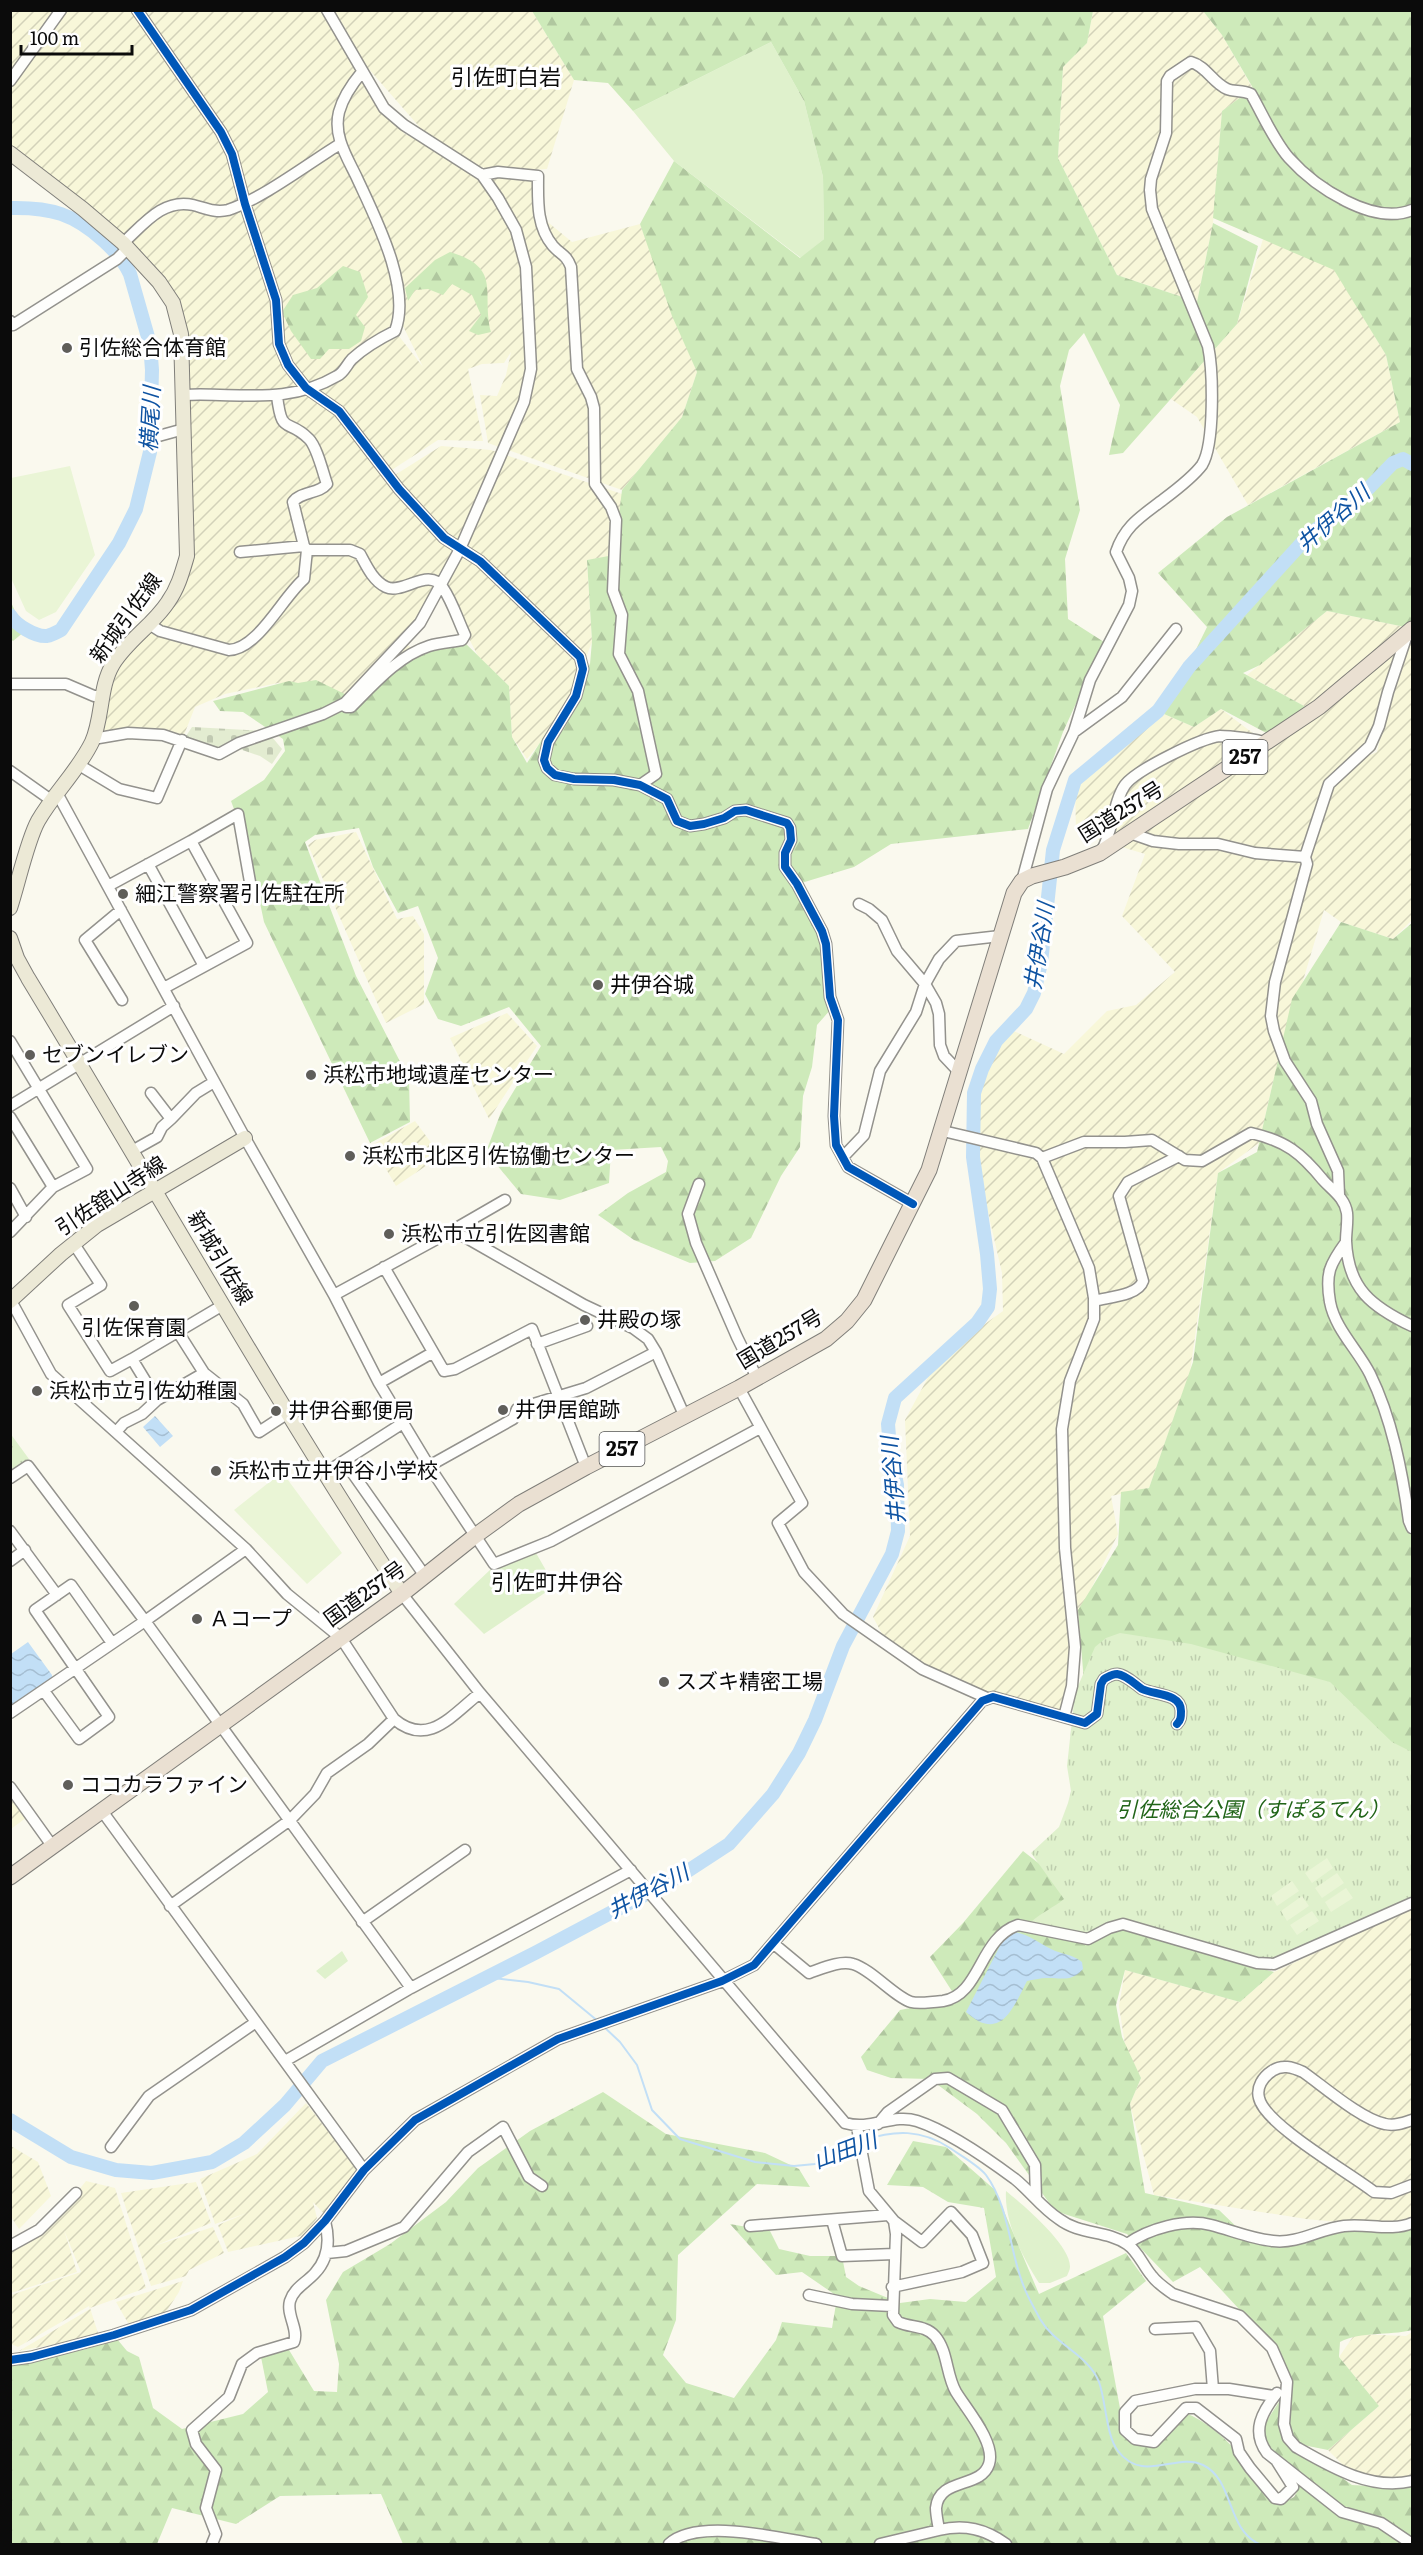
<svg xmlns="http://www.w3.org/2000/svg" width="1423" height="2555" viewBox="0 0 1423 2555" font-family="Literata,'Noto Sans JP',serif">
<defs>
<pattern id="farmland-furrows" width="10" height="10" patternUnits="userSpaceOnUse" patternTransform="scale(1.5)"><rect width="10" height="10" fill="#f8f7d9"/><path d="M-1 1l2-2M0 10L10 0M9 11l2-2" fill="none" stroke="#d3d2b9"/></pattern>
<pattern id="forest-firs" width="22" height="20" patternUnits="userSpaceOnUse" patternTransform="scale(1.5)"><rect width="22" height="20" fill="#ceeaba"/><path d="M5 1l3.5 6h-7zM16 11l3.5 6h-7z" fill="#b0c79f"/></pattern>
<pattern id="cemetery-stones" width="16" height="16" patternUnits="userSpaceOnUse" patternTransform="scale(1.5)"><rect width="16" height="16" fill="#e3ecd1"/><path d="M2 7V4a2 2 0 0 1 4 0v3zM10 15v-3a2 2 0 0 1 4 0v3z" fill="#c1c9b2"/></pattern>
<pattern id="park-tufts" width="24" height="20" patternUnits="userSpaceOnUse" patternTransform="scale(1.5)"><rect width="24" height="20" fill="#dff1cc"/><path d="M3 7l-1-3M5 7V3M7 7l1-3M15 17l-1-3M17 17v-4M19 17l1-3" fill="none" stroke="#becdae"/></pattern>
<pattern id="water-waves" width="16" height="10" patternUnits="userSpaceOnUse" patternTransform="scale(1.5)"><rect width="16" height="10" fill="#c2dff6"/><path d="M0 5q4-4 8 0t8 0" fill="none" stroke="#a5bed2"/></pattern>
</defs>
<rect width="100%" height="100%" fill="#faf9ee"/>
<path fill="url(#farmland-furrows)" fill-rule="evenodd" d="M10,11h311l53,92 31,31 84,40 49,2 -1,45 29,36 -28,-43 34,28 68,-18 57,148 -15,45 -60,73 -134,-47 -8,-48 17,1 9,-21 5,-23 -7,11 -22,1 -14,5 15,72 -45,-1 -51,33 29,28 -21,-26 46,-29 50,4 131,44 -8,62 -27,4 5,82 -7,18 5,4 -21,43 -42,52 -15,-22 -3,-51 -31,-30 -35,-67 -38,54 12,9 -60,48 -36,-16 -43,-1 -53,11 -30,13 -13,33 -89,-1 12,-58 65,-82 17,-43 -14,-253 -54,-63 -108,-87zM402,326h1l20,41 -28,-36z
M335,11h197l42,69 -27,89 -49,3 -23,-7 -52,-34 -56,-64z
M1093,11h110l19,24 31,54 -31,22 -9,112 -16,79 -80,-27 -59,-117 5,-91 24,-24z
M1263,239l70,26 53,90 14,67 -152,83 -51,-88 -26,-18 66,-75z
M1327,611l78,16 -99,80 -59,-32z
M1412,638v282l-19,19 -52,-17 -17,-12 -51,172 -14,61 -41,30 -28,199 -41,116 -38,8 7,38 -26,53 -28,130 -77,-19 -99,-53 -15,-28 37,-81 -5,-116 34,-63 64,-46 -1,-38 -29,-126 4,-63 30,-56 57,26 43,-43 29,-6 39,-33 -53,-56 23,-62 -69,-21 -1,-53 89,-66 30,13 27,-18 45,34 136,-95zM1397,665l-20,87 -7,3v-1z
M356,832l41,87 16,-3 11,18v70l-38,19 -78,-178 7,-5z
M507,1013l30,33 -48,73 -39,-81z
M415,1121l26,35 -45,30 -24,-41z
M10,1794l17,23 -16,12h-1z
M1412,1908v317l-32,1 -74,-7 -152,-24 -24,-91 11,-26 -16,-33 -6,-39 6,-36 115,32 34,-30z
M306,2103l55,71 -34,43 -14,-15 4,16 -12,17 -77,17 -10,-27 29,-12 -32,11 -15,-45 57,-25z
M11,2146l27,16 13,34 -32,33 -8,-12z
M86,2181l29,7 31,100 -56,20 9,28 -80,15 71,-42 -1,-3 -71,41 -7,-3v-49l70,-23 -17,-42 13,42 -66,21v-45l48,-33z
M196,2182l15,41 -57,23 59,-19 11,26 -35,17 -3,6 -35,10 -30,-93z
M183,2281l-4,11 -15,23 -36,8 -12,-21z
M1412,2332v149l-59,-6 -25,-25 51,-44 -40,-49 16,-23 51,2z"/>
<path fill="#dff1cc" d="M771,42l33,59 19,76 1,62 -23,19 -127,-97 -41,-50z
M536,1553l19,33 -71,48 -30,-30 37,-35z
M342,1951l6,10 -23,18 -9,-8z
M1006,2191c16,13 65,54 64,76 0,3 -2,6 -3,9l-17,7h-11c-16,-25 -35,-61 -33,-92z"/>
<path fill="url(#forest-firs)" d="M532,11h561l-6,32 -24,24 -5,91 59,117 80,27 16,-79 45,23 -21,78 -114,129 -14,2 11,-50 -36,-72 -15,17 -9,36 20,124 -15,49 3,60 36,23 -41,90 -35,97 -137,15 -37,23 -56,17 19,40 14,85 -14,16 -5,42 -9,29 -3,51 -19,29 -30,62 -36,23 -25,2 -56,-23 -36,-25 30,-22 38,-21 2,-11 -7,-14 -50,3 -2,33 -49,17 -39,-6 -35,-42 15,-40 40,-66 -32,-39 -48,19 -23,-7 -13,-25 13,-36 -20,-52 -20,7 -25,-46 -14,-39 -44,7 -10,7 51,134 53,103 1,43 -40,21 -106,-221 -15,-72 -18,-49 33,-21 21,-29 -2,-12 -40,-27 -23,-1 -7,-10 76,-20 9,2 18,-3 41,20 50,-43 55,-17 47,46 3,51 15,26 63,-99 2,-23 -5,-81 27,-5 8,-65 60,-73 15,-45 -25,-56 -32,-92 34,-63 126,97 24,-19 -1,-62 -19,-76 -33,-59 -138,69 -25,-28 -34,-3z
M1203,11h209v609l-7,7 -78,-16 -67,54 -17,8 63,34 -32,30 -53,-28 -27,18 -30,-13 43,-87 -49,-54 69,-56 173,-95 -14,-67 -52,-85 -121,-52 9,-107 31,-23 -31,-53z
M450,252c53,16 31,40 41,80l-13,3 -9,-4 12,-16 -9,-20 -20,-11 -9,11 -15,-6 -13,1 -7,11 -3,-13 30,-28z
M343,266l17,6 8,25 -12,18 9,12 -4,14 -12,8h-20l-9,10h-9l-20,-28 -9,-19 11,-17 24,-7z
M11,602l13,30 -11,9 -2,-2z
M1341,922l52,17 19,-16v962l-328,-203 -6,-72 40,-65 3,-53 28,-4 44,-126 25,-189 39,-21 35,-153z
M1023,1851l100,78 151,43 -34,30 -115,-32 -9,35 6,32 19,41 -11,26 15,89 74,17 26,25 46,7 53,-10 68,-2v100c-24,6 -50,1 -72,12l-1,15 40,49 -51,44 -35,-7 59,42 55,3 5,-3v59h-1009l-22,-50 -101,2 -44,28 -64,-16 -15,36h-146l-1,-179 40,-13 33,-2 34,-11 10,12 12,6 14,51 29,21 61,-15 25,-22 -7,-35 28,-7 25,41 23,1 2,-28 -13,-64 17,-28 47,-28 56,-42 32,-34 52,-37 73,-39 63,42 99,19 34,16 11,18 -53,-3 -79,71 -2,65 -13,35 23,28 48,15 42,-58 6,-18 50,6 5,-30 -3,-4 -32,-22 -26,3 -46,-51 40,7 9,18 31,7h32l4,21 13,9 41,17 30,-4 36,3 30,-25 -12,-69 -36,-6 -25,-15 -36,-2 26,-44 33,6 49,43 44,104 87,-41 20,28 -43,35 21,114 31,18 31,-35c41,18 67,58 95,91l13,-7 3,-5 -4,-14 -25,-31 -5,-11 3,-14 26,-40 -15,-32 -77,-83 -27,15 -46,-48 -72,-23 -49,-68 -29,-29 -47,-35 -39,-1 -24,-8 -6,-13 39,-47 57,-11 -27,-42 33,-34z"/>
<path fill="url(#cemetery-stones)" d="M192,727l75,4 15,18 -10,15 -12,-8 -32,-11 -10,4 -32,-13z"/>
<path fill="url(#park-tufts)" d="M10,1433l19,26 -18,13h-1z
M1120,1633l71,11 139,38 62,60 20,10v148l-139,59h-12l-133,-38 -38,13 -16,-1 -43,-11c11,-10 22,-14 33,-23l-33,-46 28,-26 9,-24 3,-12 -4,-25 8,-73 20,-46 11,-9z"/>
<path fill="#eaf5d6" d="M70,466l25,89 -39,57 -17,8 -13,-9 -15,-33v-100z
M282,1472l60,81 -35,31 -73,-74z
M1327,1858l6,10 -21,15 -7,-10z
M1337,1873l7,10 -22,15 -7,-10z
M1292,1881l7,10 -22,15 -6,-10z
M1346,1888l7,10 -22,14 -6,-10z
M1302,1896l7,10 -22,15 -6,-10z
M1312,1911l7,10 -22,14 -7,-10z"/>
<path fill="url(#water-waves)" d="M155,1416l18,20 -13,11 -17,-20z
M28,1642l24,33v7l-41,28v-56z
M1015,1932c13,2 24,11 36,17 12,6 19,4 31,13l1,7c-11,13 -21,9 -36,9 -7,0 -14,2 -20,3 -13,25 -26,63 -61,31l39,-76z"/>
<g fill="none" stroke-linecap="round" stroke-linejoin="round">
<path stroke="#c2dff6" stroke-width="2" d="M485,1977l43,5 31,7 40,33
M603,2026l17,16 17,23 15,45 28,29 75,23 39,4 21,-2 40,-20
M864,2140c31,-10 57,-11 86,8 11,8 28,17 36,27 24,33 23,76 38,112 4,11 11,22 16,32 15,26 48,35 59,63 7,19 7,54 19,69 25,33 58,1 85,14 31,15 23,63 56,79"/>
<path stroke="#c2dff6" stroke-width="14" d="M10,208c41,-1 64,6 94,33 11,10 20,20 26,33l20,70 2,26 -2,82 -14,57 -17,34 -58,87c-4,2 -9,5 -14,6 -12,1 -31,-11 -37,-21
M10,2120l61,37 45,13 36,3 60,-11 32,-19 41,-38 37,-44 213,-108 145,-77 49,-32 44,-50 26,-41 16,-33 28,-74 49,-92 6,-23 -1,-46 -7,-36 -2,-25 7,-26 82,-75 11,-16 2,-18 -3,-35 -14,-97 1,-64 8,-24 14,-28 30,-32 8,-16 7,-30 12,-113 22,-70 83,-69 31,-44 121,-133 51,-38 32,-33 10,-4 9,5"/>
<defs>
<path id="minor" d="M137,10l84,122 11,22 13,50 31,96 3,44 9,21 18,23 33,23 60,78 45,49 36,23 100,96 3,12 -7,27 -28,46 -4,18 3,8 8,7 19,4 40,1 26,5 27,14 10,22 13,5 14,-2 20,-6 11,-7 11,-1 41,13 3,5 1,12 -6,13v14l12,17 25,47 4,13 4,53 8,23 -4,96 2,29 12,22 65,37
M10,81l51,-71
M482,175l16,-3 40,4c0,24 -2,50 15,70 8,9 13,8 18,21l6,102 14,28 3,11 1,76 16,23 5,13 -3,71 9,24 -3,39 19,37 18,83 -16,11
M123,243c20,-18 40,-45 70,-38 12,3 22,8 35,5 34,-11 81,-47 112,-66
M10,321l3,4 104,-66 11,-11
M183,395c54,-3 103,11 154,-19 7,-3 10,-12 15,-17 13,-12 27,-20 43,-28 17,-43 -20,-114 -38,-153 -10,-21 -24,-42 -18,-66 4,-15 13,-28 23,-40
M144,440l40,-11
M307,550h43l10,4c6,11 13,27 26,33 17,8 43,-21 57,1 9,13 15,32 22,47l-3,5c-11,2 -23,3 -33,6 -31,10 -55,38 -78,61h-5
M240,552l64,-6
M149,624l11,7 69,19c29,-1 53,-52 75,-71l3,-29 -3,-4 -11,-44c8,-11 26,-8 34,-18 -4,-11 -10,-37 -18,-45 -22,-22 -27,-2 -32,-43
M10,684h56l28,12h8
M1074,732l48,-35 54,-68
M93,739l35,-6 35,2 56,19 20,-11 84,-29 22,-11 75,-80 40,-74 64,-147 7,-33 -5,-102 -10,-37 -18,-32 -16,-23 -78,-50 -20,-17 -57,-98
M79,765l40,24 38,9 25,-58
M10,771l41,29
M57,793l188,345 89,157 45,88 50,83 65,98 57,-23 209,-113
M1130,833l23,8 26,3h39l37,9 50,4
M191,841l47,-27 12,68
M1102,850c11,-19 11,-48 23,-65 11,-15 76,-47 95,-49 10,0 37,3 46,7
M148,864l56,102
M1022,881l25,-92 27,-57 16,-52 39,-75 3,-14 -3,-13 -13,-26c9,-27 26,-36 48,-53 12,-9 29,-22 38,-34 13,-21 11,-95 6,-119l-56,-137 -2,-19 1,-11 15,-46 1,-52 3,-5 21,-14c15,4 22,21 36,27 7,3 15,1 24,5 12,21 23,47 38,64 26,29 84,68 123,52
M108,886l83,-45 56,102 -83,45
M859,904l10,5 13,11 15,31 28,33 11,19 3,11 1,31 4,11 16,17
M121,910l-36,30 37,60
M10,1041l77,128 -34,18 -43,45
M10,1106l164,-100
M10,1117l43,70
M171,1119l25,-26 18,-11
M943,1131l93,22 6,5 47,110 5,30v21l-24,62 -8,48 3,119 10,99 -3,39 -8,31
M132,1151l25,-14 5,-10 9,-8 -20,-26
M843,1157l21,-22 16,-64 36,-59 9,-28 14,-25 17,-18 44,-5
M1042,1158l42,-16h41l27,-2 33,20 17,1 49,-28c35,8 50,20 72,47 9,10 22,18 24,33 1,9 -1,19 -1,28 2,48 26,66 66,85
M699,1184l-11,30 8,29 41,94 20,41
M10,1188l16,29
M1339,1195l-1,-24 -21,-47 -6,-23 -26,-40 -11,-30 -3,-15 4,-34 32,-118 -2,-7 24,-73 41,-38 9,-20 9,-34 19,-57
M450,1235l3,-5 52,-30
M1346,1242c-16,22 -21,31 -16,60 5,27 28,48 40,72 22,45 32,97 39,147l3,7
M74,1244l27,41 -33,20 42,66 22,-12
M384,1267l60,104 11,-2 77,-40 54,138
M334,1295l108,-59 11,-2 12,3 119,68 49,23 15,11 8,13 29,65
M10,1299l41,75 195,175 41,45 54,44 53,81
M1094,1301c14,-4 44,-5 49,-20l-24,-85 9,-14 51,-26
M178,1332l26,41 39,31 16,28 29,-19
M537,1344l50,-18
M379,1383l53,-30
M739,1388l63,115 -24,20 26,49 39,42 79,55 65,29
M157,1400l-25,-41 91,-54
M116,1432l8,-9 18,-9 15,-14 47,-27
M344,1461l81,115
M429,1466l84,-47 4,-10 69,-21 70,-36
M325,1473l78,-50
M10,1478l18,-12 117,155 -135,92
M10,1531l47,64
M246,1549l-101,72 266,367
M10,1561l15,-11
M402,1594l78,99 365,430c26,8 48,-10 72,-2 31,10 71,38 98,58 15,12 27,29 44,40 21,16 47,11 68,25 11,7 16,22 25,32 5,7 14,13 21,18l67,22 32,32 15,34 -3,42 4,14 8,9c35,20 75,44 116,34
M44,1691l35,48 30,-22 -74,-107 36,-25 41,58
M10,1787l43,60
M102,1811l262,359
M170,1906l120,-86 25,-26 12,-21 41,-29 26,-25c34,29 58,-4 86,-26
M362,1922l103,-72
M774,1944l35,29c12,-4 31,-13 44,-9 18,5 43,34 58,38 8,2 24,0 32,-1 38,-6 36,-63 75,-76l70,14 21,-11 14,-4 134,39 17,1 138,-61
M285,2061l126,-73 220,-118
M1412,2120c-9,3 -17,6 -27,4 -23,-4 -62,-38 -82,-52 -11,-5 -21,-8 -31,-1 -9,6 -16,16 -13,27 6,27 91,75 115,94l17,1 21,-8
M878,2124l10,-12 47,-33 13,-1 54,32 33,55 1,34
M857,2127l12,64 25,30 2,13 -3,81 5,7c13,6 27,3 37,14 13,15 11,39 21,56 11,18 40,51 33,72 -8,25 -50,13 -53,44 0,7 2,15 3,22l-59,14
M111,2147l38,-51 107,-74
M832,2220l10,36 52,-2
M750,2226l138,-11
M1127,2244c21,-15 58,-26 84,-19 20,5 41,14 62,16 26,3 46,-12 71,-15 23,-3 47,6 68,-3
M10,2246l29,-16 37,-37
M327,2253l19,-2 58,-24 64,-75 35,-25 26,50 13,9
M892,2287l70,-15 21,-9 -11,-28 -21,-23 -29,30 -28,-21
M809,2295l43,9 40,2
M1155,2329l41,-2 14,24 3,38
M10,2360l21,-3 83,-22 77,-25 94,-53 19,-14 21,-22 39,-51 51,-50 143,-81 164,-58 32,-16 228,-264 11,-4 92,26 12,-9 4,-30 3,-5c4,-2 8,-5 13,-5 9,1 18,10 25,15 12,6 39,4 39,22 0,6 0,9 -4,13
M1277,2393c-15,19 -26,38 -10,60l75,59 39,11 31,21
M1274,2396l-45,-7h-34l-60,12 -10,11v18l10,9 19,3 32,-34h10l40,31 3,13 11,16 25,30 6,1 12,-12 -17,-27
M939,2530c26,-6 46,-1 67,14
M212,2544l4,-10 -10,-26 10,-38 -20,-26 -4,-14 37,-33 13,-33 15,-11 37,-11c5,-13 -8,-27 -4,-41 4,-13 16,-18 25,-28 14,-15 15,-33 10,-52
M669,2544c29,-27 112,-5 147,0"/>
<path id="major" d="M10,153l73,56 40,34 36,39 14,21 8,31 6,222c-5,17 -9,32 -19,46 -15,23 -40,38 -55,62 -14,23 -10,54 -21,78 -14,29 -38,51 -54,79 -11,20 -20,63 -28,87
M10,938l7,20 11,20c125,206 242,415 374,616
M10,1301l51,-47 36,-29 148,-87"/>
<path id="highway" d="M10,1877l392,-283 73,-58 44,-32 67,-37 153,-79 87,-49 21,-18 17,-21 65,-130 85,-277 8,-12 10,-5 33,-9 35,-14 219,-146 93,-78"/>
</defs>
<use href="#minor" stroke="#93928d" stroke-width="13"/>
<use href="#major" stroke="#807f7a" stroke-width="16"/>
<use href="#highway" stroke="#807f7a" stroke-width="17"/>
<use href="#minor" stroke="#fefefc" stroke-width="10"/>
<use href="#major" stroke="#ece9d6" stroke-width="14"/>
<use href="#highway" stroke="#eae0d2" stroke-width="15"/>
<defs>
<path id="cycleway" d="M137,10l84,122 11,22 13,50 31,96 3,44 9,21 18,23 33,23 60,78 45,49 36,23 100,96 3,12 -7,27 -28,46 -4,18 3,8 8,7 19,4 40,1 26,5 27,14 10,22 13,5 14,-2 20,-6 11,-7 11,-1 41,13 3,5 1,12 -6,13v14l12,17 25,47 4,13 4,53 8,23 -4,96 2,29 12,22 65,37
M10,2360l21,-3 83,-22 77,-25 94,-53 19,-14 21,-22 39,-51 51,-50 143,-81 164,-58 32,-16 228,-264 11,-4 92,26 12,-9 4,-30 3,-5c4,-2 8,-5 13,-5 9,1 18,10 25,15 12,6 39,4 39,22 0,6 0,9 -4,13"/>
</defs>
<use href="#cycleway" stroke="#fff" stroke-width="11"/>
<use href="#cycleway" stroke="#0057b8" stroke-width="8"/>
</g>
<g fill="#5f5e5a" stroke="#fff" stroke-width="2">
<circle cx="67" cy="348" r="6"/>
<circle cx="123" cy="894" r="6"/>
<circle cx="598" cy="985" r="6"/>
<circle cx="30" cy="1055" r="6"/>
<circle cx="311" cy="1075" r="6"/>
<circle cx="350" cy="1156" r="6"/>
<circle cx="389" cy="1234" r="6"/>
<circle cx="134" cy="1306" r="6"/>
<circle cx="585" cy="1320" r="6"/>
<circle cx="37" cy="1391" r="6"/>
<circle cx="503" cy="1410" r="6"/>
<circle cx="276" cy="1411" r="6"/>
<circle cx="216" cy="1471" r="6"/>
<circle cx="197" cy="1619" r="6"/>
<circle cx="664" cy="1682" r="6"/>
<circle cx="68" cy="1785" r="6"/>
</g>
<g text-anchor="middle" stroke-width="6" stroke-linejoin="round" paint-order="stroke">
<g fill="#fff" stroke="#545454" stroke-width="1.5">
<rect x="1222.5" y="740" width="45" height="34" rx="4.5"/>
<rect x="599.5" y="1432" width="45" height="34" rx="4.5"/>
</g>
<g font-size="20" font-weight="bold" fill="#0b0b0b">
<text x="1245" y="764">257</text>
<text x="622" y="1456">257</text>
</g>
<g font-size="21" fill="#0b0b0b" stroke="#fff" text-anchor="start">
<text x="79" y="355">引佐総合体育館</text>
<text x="135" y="901">細江警察署引佐駐在所</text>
<text x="610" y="992">井伊谷城</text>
<text x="42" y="1062">セブンイレブン</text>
<text x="323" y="1082">浜松市地域遺産センター</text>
<text x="362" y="1163">浜松市北区引佐協働センター</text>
<text x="401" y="1241">浜松市立引佐図書館</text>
<text x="597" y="1327">井殿の塚</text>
<text x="134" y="1335" text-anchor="middle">引佐保育園</text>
<text x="49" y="1398">浜松市立引佐幼稚園</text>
<text x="515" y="1417">井伊居館跡</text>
<text x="288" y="1418">井伊谷郵便局</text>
<text x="228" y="1478">浜松市立井伊谷小学校</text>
<text x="209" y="1626">Ａコープ</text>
<text x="676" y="1689">スズキ精密工場</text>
<text x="80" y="1792">ココカラファイン</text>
</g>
<g font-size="21" fill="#0b0b0b" stroke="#fff">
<text transform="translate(126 618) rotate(-54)" y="7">新城引佐線</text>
<text transform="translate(1121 812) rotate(-32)" y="7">国道257号</text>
<text transform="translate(111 1196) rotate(-33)" y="7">引佐舘山寺線</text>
<text transform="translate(220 1258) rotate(59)" y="7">新城引佐線</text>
<text transform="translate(780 1339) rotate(-31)" y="7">国道257号</text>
<text transform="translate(365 1594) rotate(-36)" y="7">国道257号</text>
</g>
<g font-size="21" font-style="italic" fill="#216518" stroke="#fff">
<text x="1253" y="1817">引佐総合公園（すぽるてん）</text>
</g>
<g font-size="22" fill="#0b0b0b" stroke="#fff">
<text x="506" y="85">引佐町白岩</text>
<text x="557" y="1590">引佐町井伊谷</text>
</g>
<g font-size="22" font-style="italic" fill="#0e53a2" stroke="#fff">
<text transform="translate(150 419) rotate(-87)" y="8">横尾川</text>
<text transform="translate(1333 518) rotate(-41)" y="8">井伊谷川</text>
<text transform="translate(1039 946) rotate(-81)" y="8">井伊谷川</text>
<text transform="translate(893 1480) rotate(-95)" y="8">井伊谷川</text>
<text transform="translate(648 1891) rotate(-28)" y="8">井伊谷川</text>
<text transform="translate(845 2150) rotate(-20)" y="8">山田川</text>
</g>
</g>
<rect width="1423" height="2555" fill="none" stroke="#0b0b0b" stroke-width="24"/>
<path d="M21 45v9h111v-9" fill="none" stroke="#0b0b0b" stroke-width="3"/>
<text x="30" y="45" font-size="18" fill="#0b0b0b" stroke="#ffffff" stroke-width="4.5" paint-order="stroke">100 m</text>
</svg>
